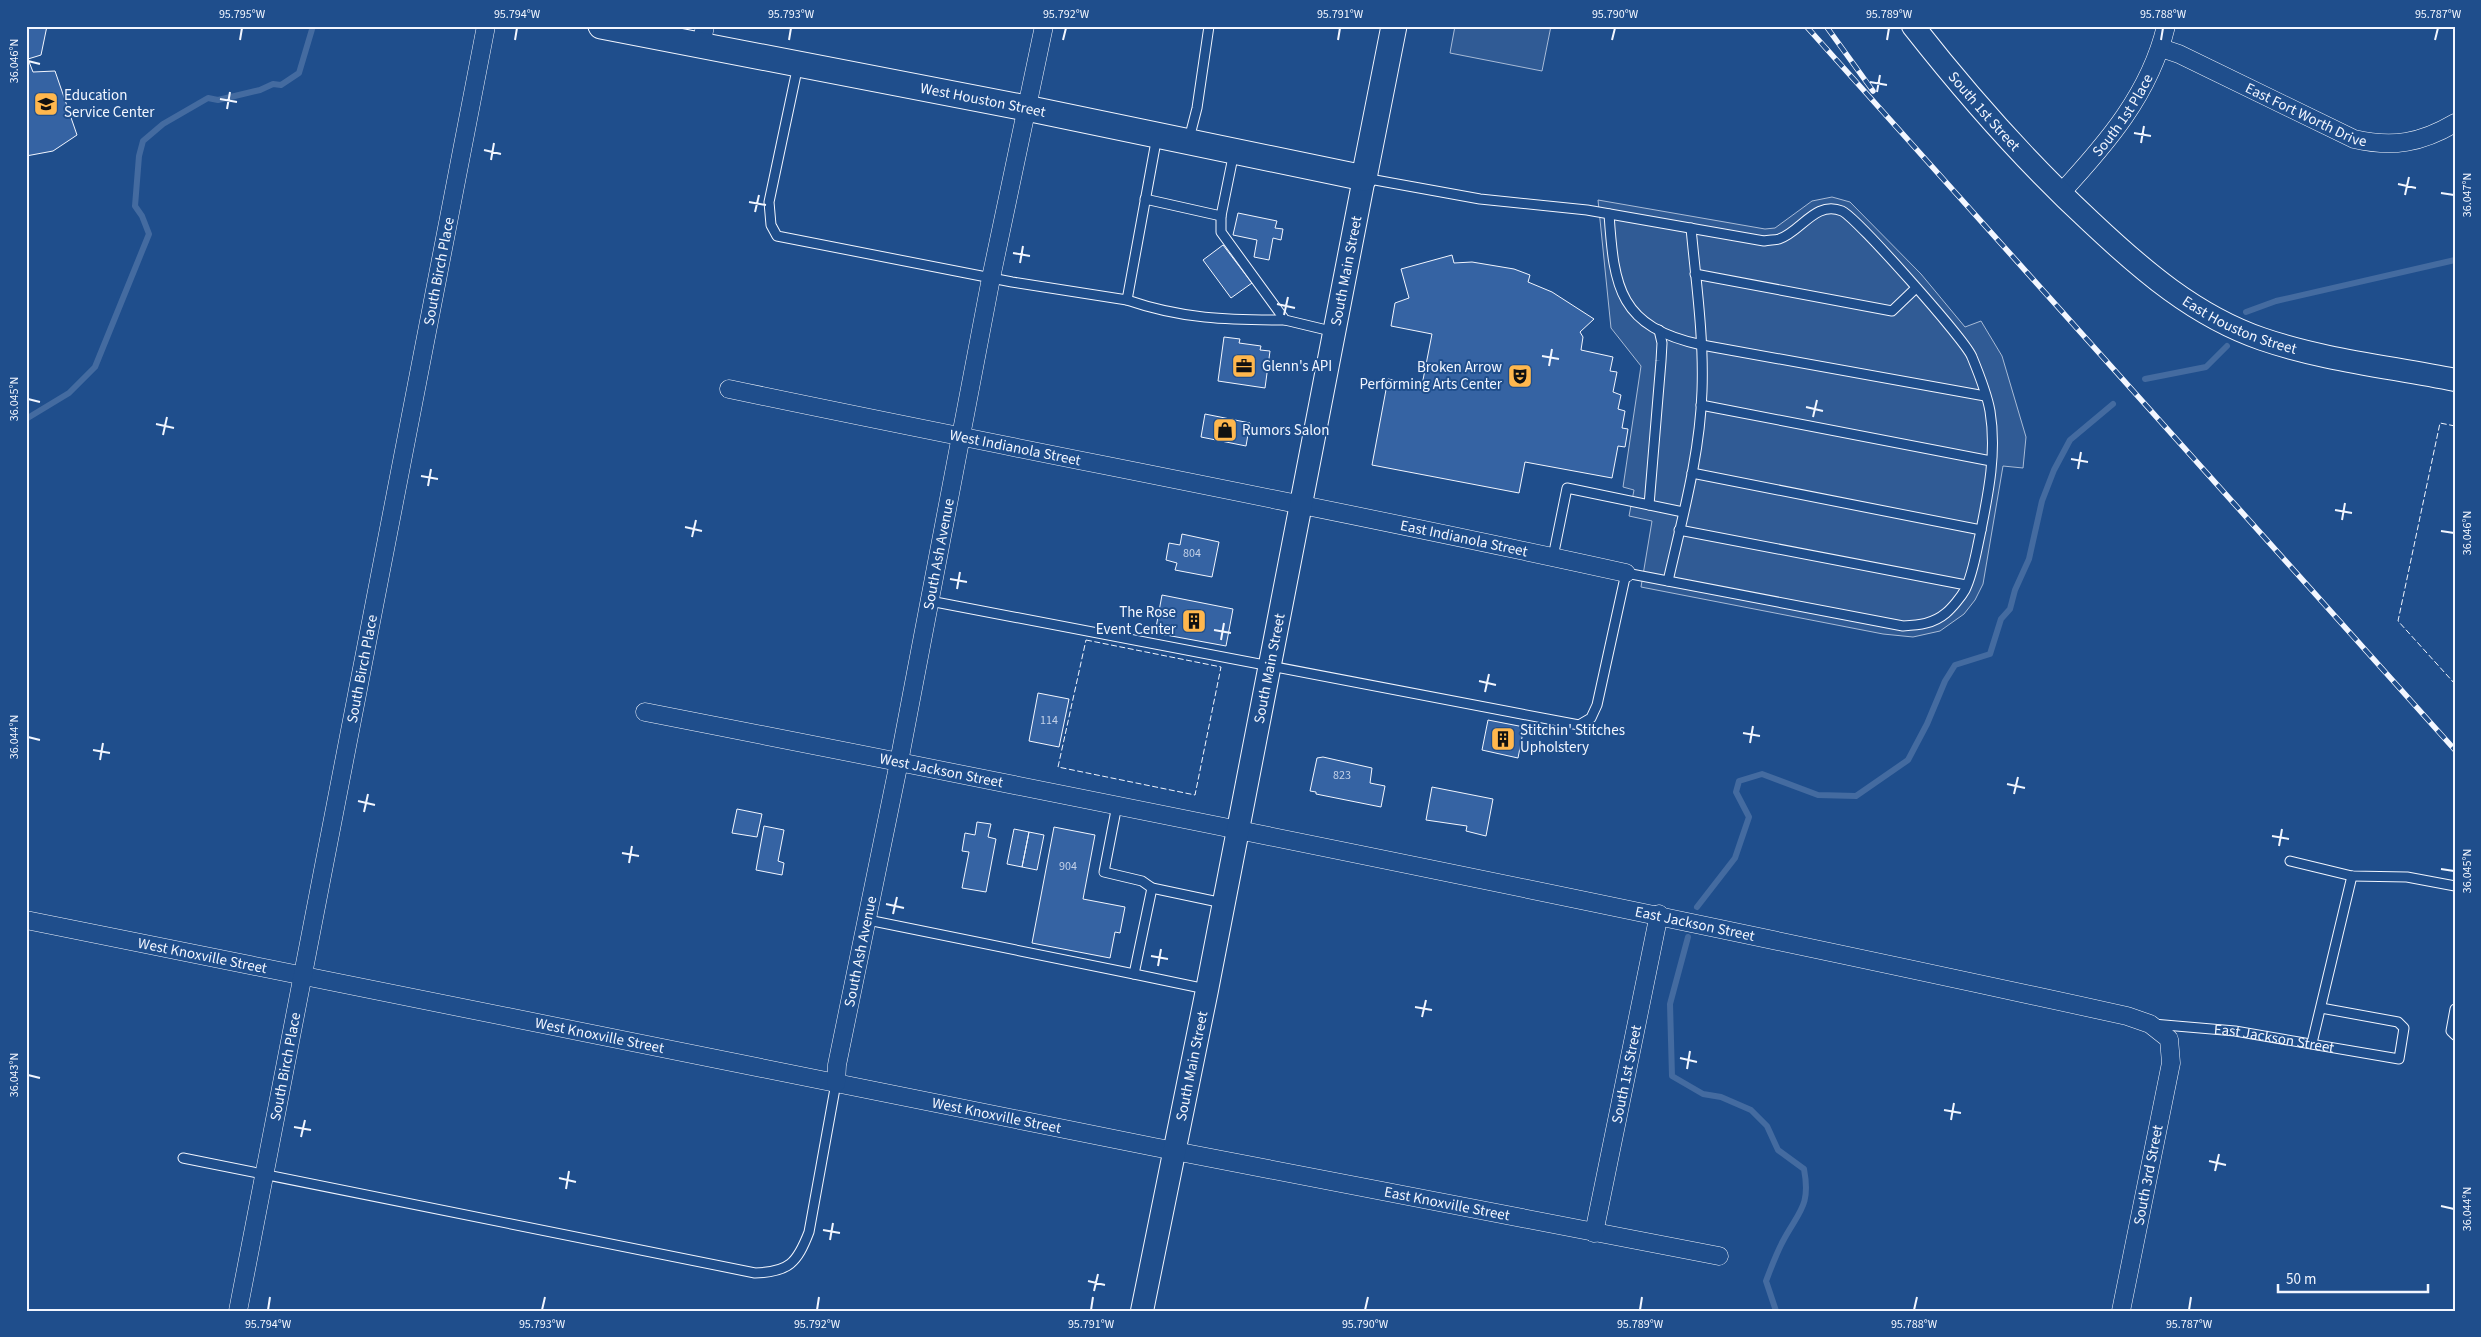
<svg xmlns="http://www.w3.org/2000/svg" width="2481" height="1337" viewBox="0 0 2481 1337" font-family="'Source Sans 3',sans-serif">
<rect width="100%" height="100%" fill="#1f4e8c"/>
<path fill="#305b95" stroke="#a8bbd7" d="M1455,26h96l-9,45 -92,-18z
M1832,197l18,5 71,72 44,53 16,-6 21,35 24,81 -3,31 -20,-2 -20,118 -8,16 -11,14 -24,17 -27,6 -30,-3 -242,-47 11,-66 -23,-5 5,-26 -11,-3 18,-121 -30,-38 -13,-128 167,29 10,-1 37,-27z"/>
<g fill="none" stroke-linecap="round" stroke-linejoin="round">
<path stroke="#446ba0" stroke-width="6" d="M2246,312l30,-11 179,-41
M2145,379l61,-12 21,-21
M26,419l43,-26 26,-26 54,-133 -7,-18 -7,-10 4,-50 4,-15 20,-17 45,-26 10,2 42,-10 13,-6 8,1 18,-12 14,-47
M1697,907l38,-49 14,-41 -13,-25 3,-11 23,-7 56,21 38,1 52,-36 19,-36 18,-43 10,-16 35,-11 11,-35 9,-10 5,-19 14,-31 13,-58 12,-31 16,-30 43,-36
M1688,937l-18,67 2,72 31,18 18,3 30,13 16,16 11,24 26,19c7,37 -5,42 -21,72 -7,13 -12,27 -17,40l10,30"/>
</g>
<path fill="#3563a3" stroke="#f2f6ff" d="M26,26h21l-6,29 -13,4 5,13 22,-1 22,64 -24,16 -27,5z
M1238,213l39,8 -2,7 8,1 -2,11 -8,-2 -4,22 -15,-3 3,-17 -24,-5z
M1223,245l29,38 -21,15 -28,-38z
M1452,255l2,8 18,-1 42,7 16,6 -2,7 24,10 42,27 -14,13 3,5 -2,13 32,7 -3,14 7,1 -4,20 8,3 -3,14 7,2 -3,17 6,1 -3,18 -7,-1 -6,32 -87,-16 -6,31 -147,-28 16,-86 34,6 10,-51 -41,-8 4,-23 14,-5 -8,-29z
M1224,337l16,2 -1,4 22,3 -1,4 10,1 -5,37 -47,-7z
M1205,414l45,9 -4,23 -45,-9z
M1182,534l37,8 -7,35 -37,-7 2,-7 -11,-3 3,-17 11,2z
M1162,595l71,14 -7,37 -71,-13z
M1038,693l31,6 -10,48 -30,-6z
M1488,720l36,7 -6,31 -36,-8z
M1323,757l49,11 -2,15 15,3 -4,21 -65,-13v-2l-6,-1 7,-33z
M1432,787l61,12 -7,37 -20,-5 1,-5 -41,-6z
M737,809l25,5 -5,23 -25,-4z
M977,822l14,2 -3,13 8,2 -10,53 -24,-4 7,-36 -7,-1 3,-18 10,2z
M764,826l20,4 -6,31 6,2 -2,12 -26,-5z
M1054,827l41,8 -12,64 42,8 -5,26 -5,-1 -5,26 -78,-15z
M1014,829l15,3 -7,35 -15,-3z
M1029,832l15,3 -7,35 -15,-3z"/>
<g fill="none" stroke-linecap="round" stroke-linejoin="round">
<defs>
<g id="service">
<path d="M798,65l-29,137 2,23 6,11 235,46 115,18 30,-164"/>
<path d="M1189,139l8,-31 12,-82"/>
<path d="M1145,199l76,17 13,-64"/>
<path d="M1609,214c5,74 10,113 93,131l283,51"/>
<path d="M1221,216v16l64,88 50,12"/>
<path d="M1695,274l197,37 24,-23"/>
<path d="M1127,300c55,19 100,20 158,20"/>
<path d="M1701,405l290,56"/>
<path d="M1692,473l289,57"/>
<path d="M1649,505l12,-144 1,-18 -3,-13"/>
<path d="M1679,530l287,55"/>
<path d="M1553,557l14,-69 116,24"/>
<path d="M1668,581c14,-62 32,-126 34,-190 2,-54 -6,-109 -11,-163"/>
<path d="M930,601l649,124 12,-7 6,-13 29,-132 277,53c16,-1 30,-2 43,-13 6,-5 15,-16 19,-23 8,-16 11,-37 15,-55 8,-40 17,-82 10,-124 -3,-17 -11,-37 -18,-54 -5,-15 -116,-140 -130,-146 -27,-11 -41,21 -63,28 -4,1 -10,1 -15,2l-177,-31 -107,-11 -116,-21"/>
<path d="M1117,805l-13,67 38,9 10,7 71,15"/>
<path d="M2290,861l62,15 55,1 48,9"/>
<path d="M1152,888l-18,86 72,15"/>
<path d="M868,920l266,54"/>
<path d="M2455,1009l-4,22 4,4"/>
<path id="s1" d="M2153,1024l82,7 164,28 5,-31 -6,-6 -77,-14"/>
<path d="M2312,1043l40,-167"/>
<path d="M183,1158l572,115c34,-1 42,-10 54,-41l27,-149"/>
</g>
<g id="minor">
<path d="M701,46l4,-20"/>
<path id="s2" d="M2161,48l18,6 175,85c39,9 67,4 101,-16"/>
<path id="s3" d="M2060,194c46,-50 90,-100 106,-168"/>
<path id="s4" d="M729,389c299,63 599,118 897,184"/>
<path id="s5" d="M645,712c495,97 989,196 1482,304l23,8 19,15 2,24 -50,248"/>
<path id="s6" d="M26,920l1128,227 565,109"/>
<path id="s7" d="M836,1083l1,-18 62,-303 92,-484 53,-252"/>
<path id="s8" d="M1594,1233l65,-319"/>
<path id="s9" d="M238,1311l248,-1285"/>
</g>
<g id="tertiary">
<path id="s10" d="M1913,26c55,70 113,136 178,196 51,48 104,94 171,117 61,21 129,28 193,41"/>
<path id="s11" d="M1142,1311l65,-321 157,-812"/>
</g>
<g id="secondary">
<path id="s12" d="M601,26l425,82 338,70 30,-152"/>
</g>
</defs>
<use href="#service" stroke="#f2f6ff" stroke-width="11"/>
<use href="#minor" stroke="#f2f6ff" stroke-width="19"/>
<use href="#tertiary" stroke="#f2f6ff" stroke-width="24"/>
<use href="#secondary" stroke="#f2f6ff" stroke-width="27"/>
<use href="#service" stroke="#1f4e8c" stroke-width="9"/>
<use href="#minor" stroke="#1f4e8c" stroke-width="18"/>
<use href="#tertiary" stroke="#1f4e8c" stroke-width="22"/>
<use href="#secondary" stroke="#1f4e8c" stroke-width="25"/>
<defs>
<path id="rail" d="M1806,26l649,724
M1826,26l47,65"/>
</defs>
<use href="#rail" stroke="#f2f6ff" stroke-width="5.5"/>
<use href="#rail" stroke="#1f4e8c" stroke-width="4" stroke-dasharray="11" stroke-linecap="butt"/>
<path stroke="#f2f6ff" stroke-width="1" stroke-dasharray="6 2.5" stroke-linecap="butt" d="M2455,426l-15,-3 -42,198 57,63
M1086,640l135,27 -26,128 -137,-28z"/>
</g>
<path fill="none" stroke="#f2f6ff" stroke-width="2" d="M240,40l2,-12M515,40l2,-12M789,40l2,-12M1063,40l3,-12M1338,40l2,-12M1612,40l3,-12M1887,40l2,-12M2161,40l2,-12M2435,40l3,-12M28,61l12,3M1870,82l17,3M1877,92l3,-17M220,99l17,3M227,109l3,-17M2134,133l17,3M2141,143l3,-17M484,150l17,4M491,160l3,-17M2398,184l18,4M2441,193l13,2M2405,195l4,-18M749,202l17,3M755,212l4,-17M1013,253l17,3M1020,263l3,-17M1277,304l18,4M1284,315l4,-18M1542,356l17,3M1549,366l3,-17M28,399l12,3M1806,407l17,4M1813,417l4,-17M156,424l18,4M163,435l4,-18M2071,459l17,3M2078,469l3,-17M421,476l17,3M428,486l3,-17M2335,510l17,3M2342,520l3,-17M685,527l17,4M2441,531l13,2M692,537l4,-17M950,579l17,3M957,589l3,-17M1214,630l17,3M1221,640l3,-17M1479,681l17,4M1485,692l4,-18M1743,733l17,3M28,737l12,3M1750,743l3,-17M93,750l17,3M100,760l3,-17M2007,784l18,4M2014,794l4,-17M358,801l17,4M364,812l4,-18M2272,836l17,3M2279,846l3,-17M622,853l17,3M629,863l3,-17M2441,869l13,2M886,904l18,4M893,914l4,-17M1151,956l17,3M1158,966l3,-17M1415,1007l17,3M1422,1017l4,-17M1680,1058l17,4M1687,1069l3,-18M28,1075l12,3M1944,1110l17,3M1951,1120l3,-17M294,1127l17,3M301,1137l4,-17M2209,1161l17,4M2215,1171l4,-17M559,1178l17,4M566,1189l3,-18M2441,1206l13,3M823,1230l17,3M830,1240l3,-17M1088,1281l17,4M1094,1291l4,-17M268,1310l2,-13M542,1310l3,-13M817,1310l2,-13M1091,1310l2,-13M1365,1310l3,-13M1640,1310l2,-13M1914,1310l3,-13M2189,1310l2,-13"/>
<defs>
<symbol id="school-square" viewBox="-11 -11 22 22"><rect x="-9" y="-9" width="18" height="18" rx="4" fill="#ffb74d" stroke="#1f4e8c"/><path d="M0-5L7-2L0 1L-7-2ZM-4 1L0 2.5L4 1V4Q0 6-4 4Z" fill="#111"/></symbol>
<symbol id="office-square" viewBox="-11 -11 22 22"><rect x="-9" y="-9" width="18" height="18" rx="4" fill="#ffb74d" stroke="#1f4e8c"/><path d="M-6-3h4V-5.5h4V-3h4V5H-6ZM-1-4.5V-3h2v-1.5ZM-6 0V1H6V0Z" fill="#111"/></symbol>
<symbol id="theatre-square" viewBox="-11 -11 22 22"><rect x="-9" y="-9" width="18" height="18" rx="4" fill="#ffb74d" stroke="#1f4e8c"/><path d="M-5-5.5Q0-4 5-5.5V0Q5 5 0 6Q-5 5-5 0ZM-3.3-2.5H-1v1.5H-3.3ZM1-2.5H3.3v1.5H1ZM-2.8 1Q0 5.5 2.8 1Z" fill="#111"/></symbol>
<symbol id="shop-square" viewBox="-11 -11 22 22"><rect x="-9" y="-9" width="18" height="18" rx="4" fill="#ffb74d" stroke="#1f4e8c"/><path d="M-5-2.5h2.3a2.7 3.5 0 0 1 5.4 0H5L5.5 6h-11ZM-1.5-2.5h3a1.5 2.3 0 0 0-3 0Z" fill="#111"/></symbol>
<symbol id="building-square" viewBox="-11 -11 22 22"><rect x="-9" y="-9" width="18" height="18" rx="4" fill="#ffb74d" stroke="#1f4e8c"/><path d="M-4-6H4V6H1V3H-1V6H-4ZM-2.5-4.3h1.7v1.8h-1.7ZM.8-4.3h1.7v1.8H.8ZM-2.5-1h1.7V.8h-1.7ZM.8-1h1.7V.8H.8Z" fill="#111"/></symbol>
</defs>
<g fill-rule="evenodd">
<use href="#school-square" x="32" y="90" width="28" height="28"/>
<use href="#office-square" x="1230" y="352" width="28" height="28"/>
<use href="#theatre-square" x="1506" y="362" width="28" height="28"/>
<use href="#shop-square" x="1211" y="416" width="28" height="28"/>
<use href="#building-square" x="1180" y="607" width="28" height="28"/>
<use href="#building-square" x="1489" y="725" width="28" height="28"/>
</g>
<g text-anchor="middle" stroke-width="4" stroke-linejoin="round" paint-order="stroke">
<g font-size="12" fill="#c3d1e8">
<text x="1192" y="557">804</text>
<text x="1049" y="724">114</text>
<text x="1342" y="779">823</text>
<text x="1068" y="870">904</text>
</g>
<g font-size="15" fill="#f2f6ff" stroke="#1f4e8c" text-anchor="start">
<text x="64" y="100">Education<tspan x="64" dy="17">Service Center</tspan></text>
<text x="1262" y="371">Glenn's API</text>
<text x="1502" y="372" text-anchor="end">Broken Arrow<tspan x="1502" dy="17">Performing Arts Center</tspan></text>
<text x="1242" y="435">Rumors Salon</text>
<text x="1176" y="617" text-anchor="end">The Rose<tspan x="1176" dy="17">Event Center</tspan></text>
<text x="1520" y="735">Stitchin' Stitches<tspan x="1520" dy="17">Upholstery</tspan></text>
</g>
<g font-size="15" fill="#f2f6ff" stroke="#1f4e8c">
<text dy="5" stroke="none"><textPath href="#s12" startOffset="389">West Houston Street</textPath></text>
<text dy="5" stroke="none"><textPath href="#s10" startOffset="111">South 1st Street</textPath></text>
<text dy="5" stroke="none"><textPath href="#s3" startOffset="101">South 1st Place</textPath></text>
<text dy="5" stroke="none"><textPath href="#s2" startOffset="160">East Fort Worth Drive</textPath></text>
<text dy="5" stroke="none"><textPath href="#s9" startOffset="1059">South Birch Place</textPath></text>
<text dy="5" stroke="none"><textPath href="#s11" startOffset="1060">South Main Street</textPath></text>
<text dy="5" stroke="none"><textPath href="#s10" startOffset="448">East Houston Street</textPath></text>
<text dy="5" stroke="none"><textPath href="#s4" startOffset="292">West Indianola Street</textPath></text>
<text dy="5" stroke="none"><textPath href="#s4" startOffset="750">East Indianola Street</textPath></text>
<text dy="5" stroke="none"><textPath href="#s7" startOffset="539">South Ash Avenue</textPath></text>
<text dy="5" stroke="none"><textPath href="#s9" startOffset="654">South Birch Place</textPath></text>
<text dy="5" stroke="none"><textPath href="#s11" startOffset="655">South Main Street</textPath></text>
<text dy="5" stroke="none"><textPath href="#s5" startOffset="302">West Jackson Street</textPath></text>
<text dy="5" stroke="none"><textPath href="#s5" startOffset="1071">East Jackson Street</textPath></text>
<text dy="5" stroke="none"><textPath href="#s7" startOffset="134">South Ash Avenue</textPath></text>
<text dy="5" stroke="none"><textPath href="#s6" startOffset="180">West Knoxville Street</textPath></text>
<text dy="5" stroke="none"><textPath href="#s6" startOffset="585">West Knoxville Street</textPath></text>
<text dy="5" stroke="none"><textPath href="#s1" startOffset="122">East Jackson Street</textPath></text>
<text dy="5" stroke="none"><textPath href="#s9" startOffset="249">South Birch Place</textPath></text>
<text dy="5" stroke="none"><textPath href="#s11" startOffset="250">South Main Street</textPath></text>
<text dy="5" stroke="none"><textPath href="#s8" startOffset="162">South 1st Street</textPath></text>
<text dy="5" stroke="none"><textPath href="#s6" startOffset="990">West Knoxville Street</textPath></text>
<text transform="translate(2148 1175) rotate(-79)" y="5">South 3rd Street</text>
<text dy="5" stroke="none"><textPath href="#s6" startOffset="1449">East Knoxville Street</textPath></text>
</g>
</g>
<rect width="2481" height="1337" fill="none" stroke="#1f4e8c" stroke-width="55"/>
<path d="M2278 1284v8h150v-8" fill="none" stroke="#f2f6ff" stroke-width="2.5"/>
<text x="2286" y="1284" font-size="15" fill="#f2f6ff" stroke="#1f4e8c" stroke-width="4" paint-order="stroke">50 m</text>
<rect x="28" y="28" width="2426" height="1282" fill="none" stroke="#f2f6ff" stroke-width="2"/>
<g font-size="12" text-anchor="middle" fill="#f2f6ff">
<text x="242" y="18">95.795°W</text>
<text x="517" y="18">95.794°W</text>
<text x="791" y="18">95.793°W</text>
<text x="1066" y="18">95.792°W</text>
<text x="1340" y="18">95.791°W</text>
<text x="1615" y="18">95.790°W</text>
<text x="1889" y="18">95.789°W</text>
<text x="2163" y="18">95.788°W</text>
<text x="2438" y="18">95.787°W</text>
<text transform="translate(14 61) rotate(-90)" y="4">36.046°N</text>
<text transform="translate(2467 195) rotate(-90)" y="4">36.047°N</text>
<text transform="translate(14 399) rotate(-90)" y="4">36.045°N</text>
<text transform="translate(2467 533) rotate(-90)" y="4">36.046°N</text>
<text transform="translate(14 737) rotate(-90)" y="4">36.044°N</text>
<text transform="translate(2467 871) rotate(-90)" y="4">36.045°N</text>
<text transform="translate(14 1075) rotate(-90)" y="4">36.043°N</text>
<text transform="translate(2467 1209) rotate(-90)" y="4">36.044°N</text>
<text x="268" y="1328">95.794°W</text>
<text x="542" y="1328">95.793°W</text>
<text x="817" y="1328">95.792°W</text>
<text x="1091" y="1328">95.791°W</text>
<text x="1365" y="1328">95.790°W</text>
<text x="1640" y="1328">95.789°W</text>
<text x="1914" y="1328">95.788°W</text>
<text x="2189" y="1328">95.787°W</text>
</g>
</svg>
